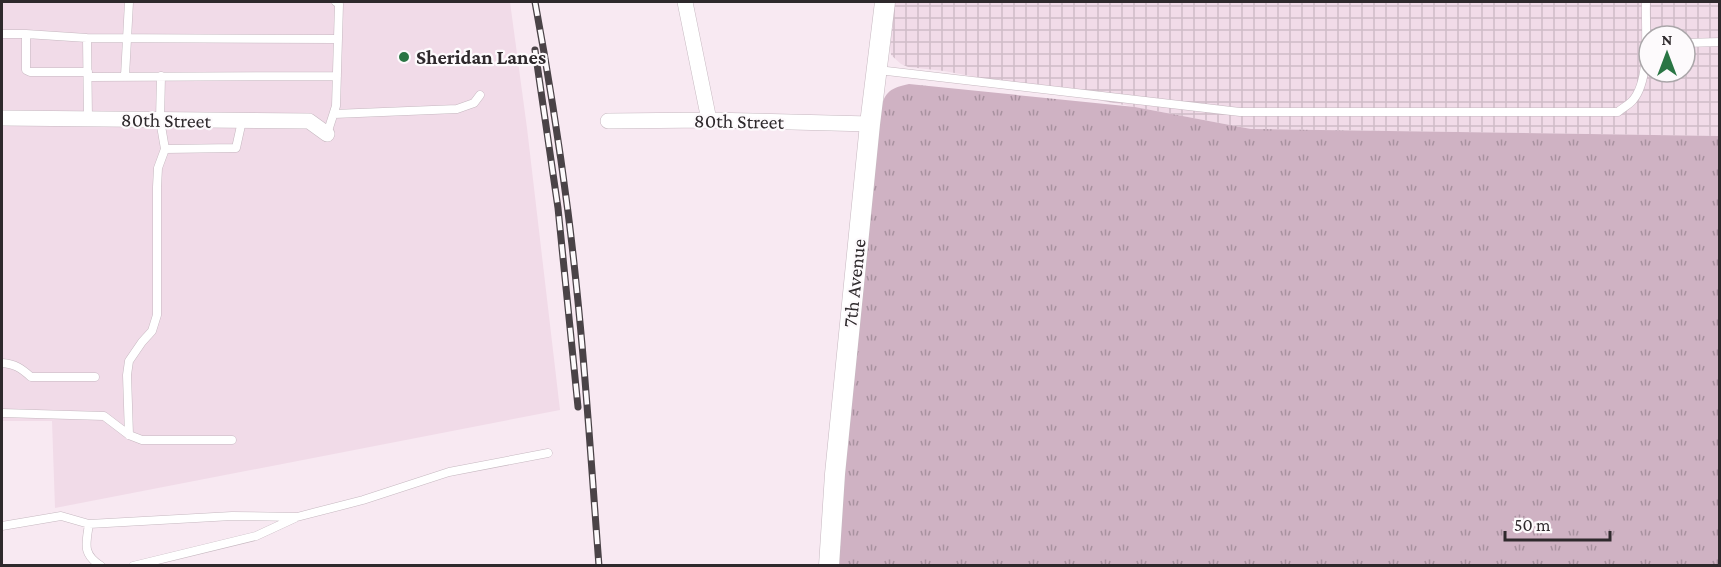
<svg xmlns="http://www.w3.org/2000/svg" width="1721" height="567" viewBox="0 0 1721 567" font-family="'Crimson Pro',serif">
<defs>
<pattern id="industrial-grid" width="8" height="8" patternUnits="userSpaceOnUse" patternTransform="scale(1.5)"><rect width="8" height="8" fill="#f1dbe8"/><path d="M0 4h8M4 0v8" fill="none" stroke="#cfbcc7"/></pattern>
<pattern id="park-tufts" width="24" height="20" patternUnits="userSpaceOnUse" patternTransform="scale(1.5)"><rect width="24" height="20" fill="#cfb2c3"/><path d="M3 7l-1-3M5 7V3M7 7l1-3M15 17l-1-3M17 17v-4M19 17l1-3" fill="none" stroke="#a8919f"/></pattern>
</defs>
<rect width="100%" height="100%" fill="#f8e9f2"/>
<path fill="#f1dbe8" d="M2,2h508l17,126 33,282 -505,98 -3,-87h-50z"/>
<path fill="url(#industrial-grid)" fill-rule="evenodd" d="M895,2h824v134l-468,-7 -307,-58 -36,-4 -7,-3 -10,-9 -1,-8zM1649,36h36v36h-36z"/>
<path fill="url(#park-tufts)" d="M909,84l226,23 116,22 468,7v429l-882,1 18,-236 26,-221c4,-18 10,-21 28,-25z"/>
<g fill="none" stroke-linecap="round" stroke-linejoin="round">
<defs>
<path id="service" d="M2,34h24l61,4 251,1
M26,34v36l4,2h58
M87,38l1,81
M1685,43l35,-1
M878,70l362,42h378c4,-4 11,-7 15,-12 18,-21 12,-72 13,-98
M125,76l4,-74
M161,76l-1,44 5,29 71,-1 6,-27
M88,77l249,-1
M334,114l123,-5 17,-6 6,-8
M327,134l9,-28 3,-102 -3,-2
M2,363c13,1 19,5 29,14h64
M2,413l102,3 25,19 13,5h90
M129,435l-2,-60 2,-14 13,-19 10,-11 5,-16v-128l1,-19 7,-19
M89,524c-3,20 -7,30 12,42
M2,526l59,-10 28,8 143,-8 65,1 66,-17 86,-28 99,-19
M133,566l123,-30 39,-18"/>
<path id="minor" d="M685,2l24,118
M2,118l307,3 18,13
M608,121l101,-1 161,4"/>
<path id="tertiary" d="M829,566l6,-92 35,-350 15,-122"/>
</defs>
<use href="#service" stroke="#c6b8c0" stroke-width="9"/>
<use href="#minor" stroke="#c6b8c0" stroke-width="16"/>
<use href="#tertiary" stroke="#c6b8c0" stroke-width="21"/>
<use href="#service" stroke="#fff" stroke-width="8"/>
<use href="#minor" stroke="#fff" stroke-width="15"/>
<use href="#tertiary" stroke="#fff" stroke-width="20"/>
<defs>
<path id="rail" d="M535,2c13,70 24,140 33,210 15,118 22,236 31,354
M535,50l23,158 20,199"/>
</defs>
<use href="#rail" stroke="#4a4347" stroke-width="7"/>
<use href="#rail" stroke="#fdfafc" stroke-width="4.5" stroke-dasharray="14" stroke-linecap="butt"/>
</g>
<circle fill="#2a7544" stroke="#fdfafc" stroke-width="2" cx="404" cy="57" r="6"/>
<g text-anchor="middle" stroke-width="4.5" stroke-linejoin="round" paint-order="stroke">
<g font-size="20" font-weight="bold" fill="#2e292c" stroke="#fdfafc" text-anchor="start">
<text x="416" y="64">Sheridan Lanes</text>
</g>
<g font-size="20" fill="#2e292c" stroke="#fdfafc">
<text transform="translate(166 120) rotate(1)" y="7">80th Street</text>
<text transform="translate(739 121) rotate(1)" y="7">80th Street</text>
<text transform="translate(854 283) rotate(-84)" y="7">7th Avenue</text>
</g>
</g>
<rect width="1721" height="567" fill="none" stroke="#2e292c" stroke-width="6"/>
<g transform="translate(1667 54)"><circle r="28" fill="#fdfafc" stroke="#aaa6a9" stroke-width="1.5"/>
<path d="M0-4.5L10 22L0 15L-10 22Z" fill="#2a7544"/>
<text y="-9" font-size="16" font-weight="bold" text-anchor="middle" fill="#2e292c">N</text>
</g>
<path d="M1505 531v9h105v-9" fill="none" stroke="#2e292c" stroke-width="3"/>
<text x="1514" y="531" font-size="18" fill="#2e292c" stroke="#fdfafc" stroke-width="4.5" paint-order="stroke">50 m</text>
</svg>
